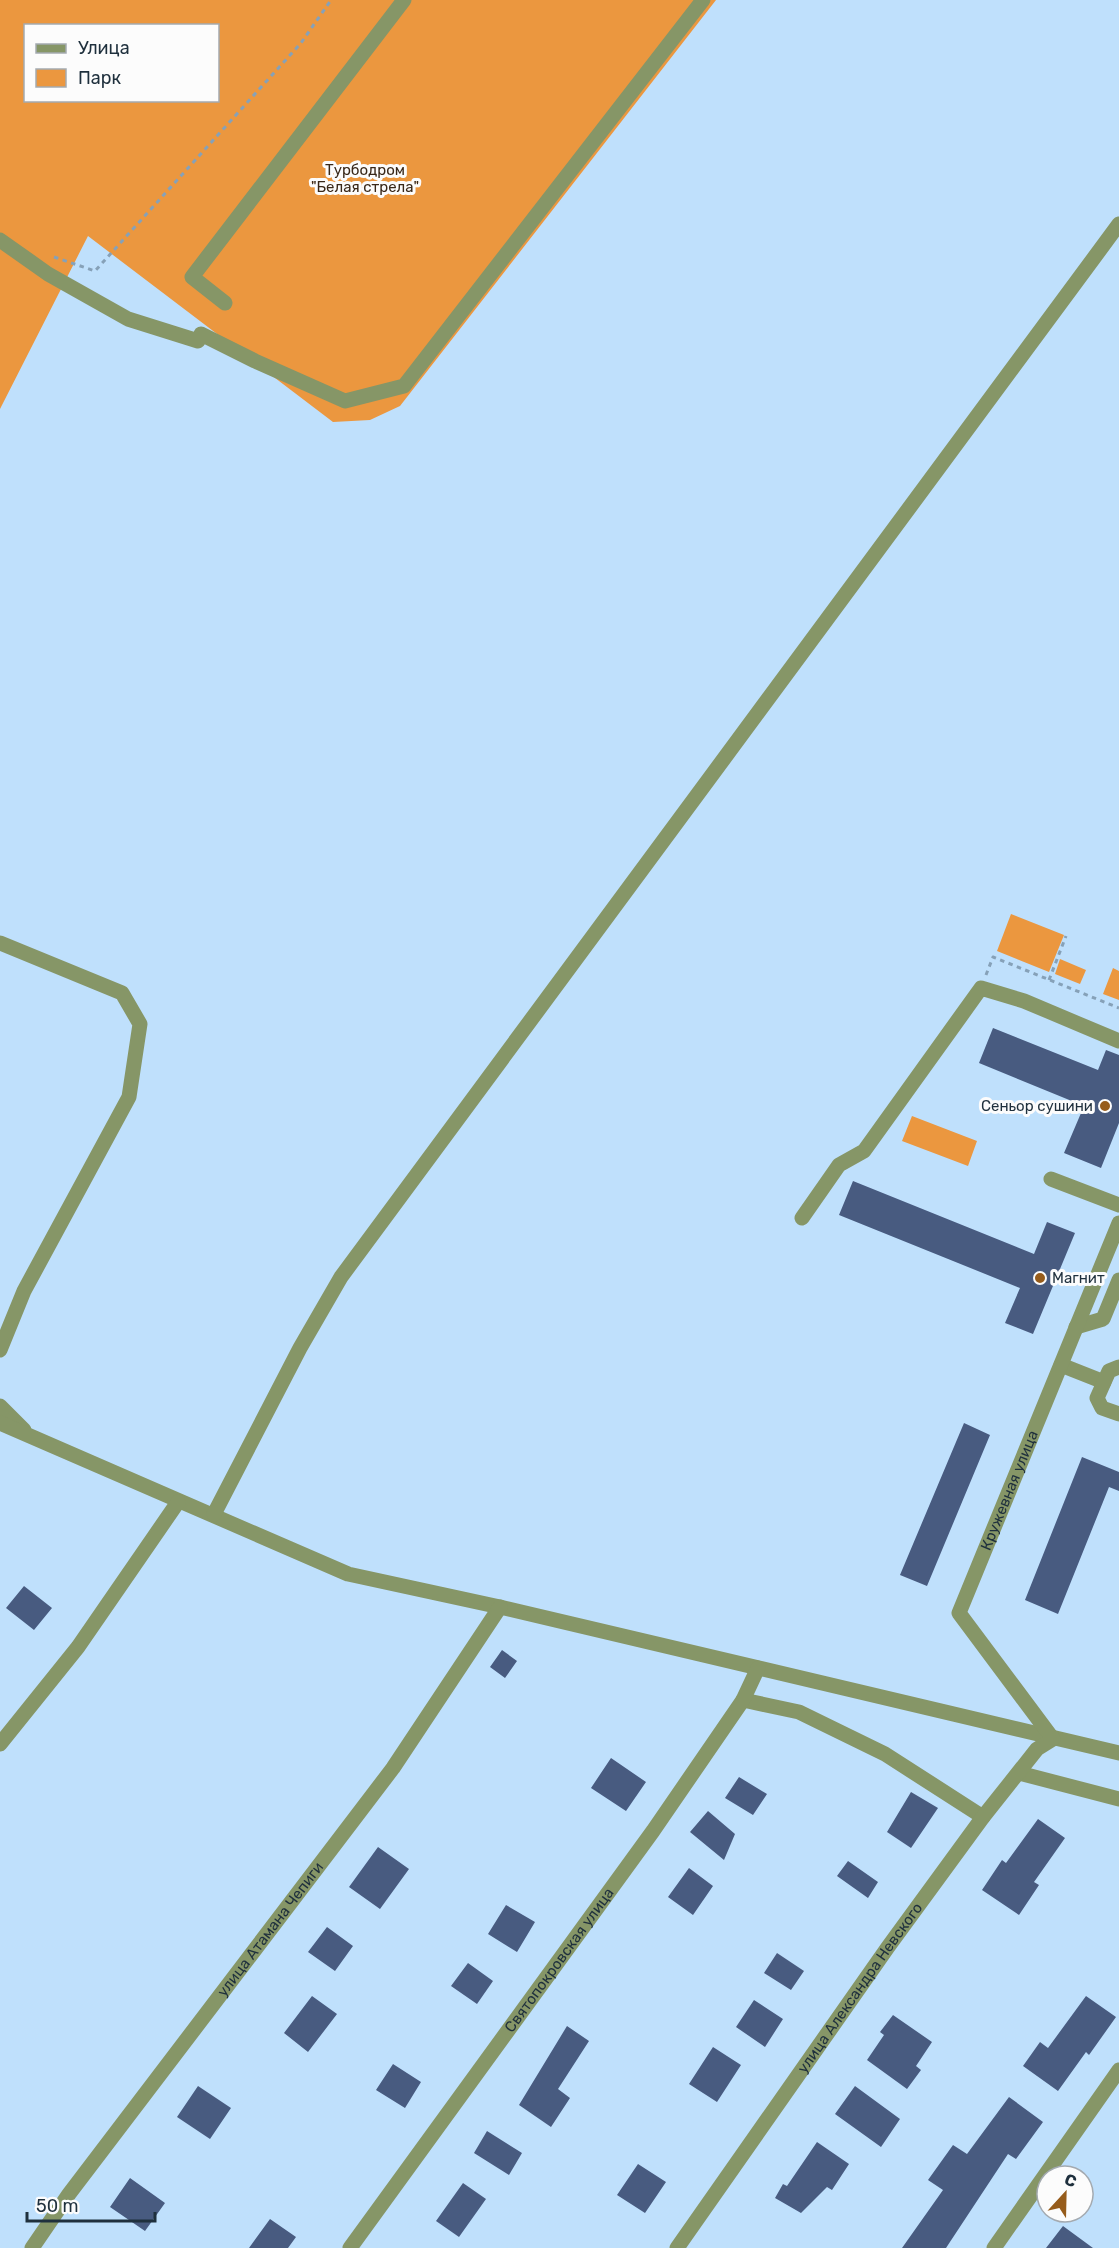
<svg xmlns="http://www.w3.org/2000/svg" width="1119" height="2248" viewBox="0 0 1119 2248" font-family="Rubik,sans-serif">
<rect width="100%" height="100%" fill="#bfe0fc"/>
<path fill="#eb973f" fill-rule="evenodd" d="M0,0h716l-316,406 -30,14 -37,2 -245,-186 -88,173zM26,26h192v74h-192z
M1011,914l53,21 -15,37 -52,-21z
M1060,959l26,11 -6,14 -25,-10z
M1113,968l6,3v29l-16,-6z
M912,1116l65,25 -9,25 -66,-25z"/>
<path fill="#485b80" d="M993,1028l105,42 8,-20 13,5v68l-18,45 -37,-15 20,-47 -105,-43z
M853,1181l181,73 13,-32 28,11 -42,101 -28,-11 15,-35 -181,-73z
M964,1423l26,12 -63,151 -27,-11z
M1082,1457l37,15v19l-10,-4 -51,127 -33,-14z
M24,1586l28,22 -18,22 -28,-22z
M502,1650l15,11 -12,17 -15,-11z
M611,1758l35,24 -20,29 -35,-23z
M739,1777l28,17 -14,21 -28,-17z
M911,1792l27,16 -27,40 -24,-16z
M708,1811l27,23 -11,26 -34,-28z
M1038,1819l27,19 -31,44 5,3 -20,30 -37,-25 20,-30 4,3z
M378,1847l31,22 -29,40 -31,-22z
M848,1861l30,21 -10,16 -31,-22z
M689,1868l24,18 -20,29 -25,-18z
M506,1905l29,17 -18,30 -29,-18z
M327,1927l26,19 -18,25 -27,-19z
M777,1953l27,18 -13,19 -27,-17z
M468,1963l25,18 -16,23 -26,-18z
M312,1996l25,18 -29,38 -24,-19z
M1086,1996l30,21 -27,38 -3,-3 -28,39 -35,-25 17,-24 8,6z
M754,2000l29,19 -18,28 -29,-20z
M893,2015l39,27 -16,24 5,4 -14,19 -40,-29 17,-25 -4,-3z
M567,2026l22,15 -31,48 12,9 -19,29 -32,-22z
M713,2047l28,18 -24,37 -28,-18z
M393,2064l28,18 -16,26 -29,-18z
M198,2086l33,22 -21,31 -33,-22z
M855,2086l45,33 -19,28 -46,-33z
M1009,2097l34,25 -27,37 -8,-5 -62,94h-44l41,-58 -15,-10 25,-35 14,9z
M487,2131l35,22 -13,22 -35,-22z
M817,2142l32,22 -17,26 -5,-3 -26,26 -26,-15 8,-14 4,2z
M638,2164l28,18 -21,31 -28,-18z
M130,2178l35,25 -20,28 -35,-24z
M463,2183l23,16 -27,38 -23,-16z
M270,2219l26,18 -8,11h-39z
M1063,2226l30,22h-47z"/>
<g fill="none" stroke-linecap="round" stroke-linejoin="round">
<path stroke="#86a1b8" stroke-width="3" stroke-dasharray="4.5 4.5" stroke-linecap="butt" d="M54,257l41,14 206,-228 30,-43
M986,975l7,-18 126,51
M1049,980l17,-44"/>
<g stroke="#869667" stroke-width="15">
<path d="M0,240l48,34 80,45 70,22 3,-7 54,27 90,40 59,-15 299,-386"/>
<path d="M225,303l-33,-26 212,-277"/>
<path d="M0,943l122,50 18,31 -11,73 -105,194 -24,59"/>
<path d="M1051,1179l68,26"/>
<path d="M802,1218l37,-53 25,-14 117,-163 43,13 95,40"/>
<path d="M1076,1327l27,-8 16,-39"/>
<path d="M1061,1365l43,17"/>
<path d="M1119,1367l-10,4 -12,27 5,10 17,6"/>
<path d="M0,1406l24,24"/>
<path d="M0,1423l348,151 152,33 619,146"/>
<path d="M214,1514l86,-166 41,-71 778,-1053"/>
<path d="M743,1700l56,12 86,42 98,63"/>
<path d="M0,1744l78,-97 100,-145"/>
<path d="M1019,1773l100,26"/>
<path id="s1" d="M32,2248l37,-54 324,-426 107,-161"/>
<path id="s2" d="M350,2248l303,-417 90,-131 15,-32"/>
<path id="s3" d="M677,2248l211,-301 95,-130 54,-68 16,-10 -94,-126 160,-390"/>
<path d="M994,2248l125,-178"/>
</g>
</g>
<g fill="#965c1b" stroke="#fcfcfc" stroke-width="2">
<circle cx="1105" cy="1106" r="6"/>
<circle cx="1040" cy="1278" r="6"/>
</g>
<g text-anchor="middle" stroke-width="6" stroke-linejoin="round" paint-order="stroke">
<g font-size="15" fill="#392819" stroke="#fcfcfc">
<text x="365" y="175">Турбодром<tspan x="365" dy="17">"Белая стрела"</tspan></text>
</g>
<g font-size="15" fill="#1f303d" stroke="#fcfcfc" text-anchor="end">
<text x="1093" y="1111">Сеньор сушини</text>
<text x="1052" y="1283" text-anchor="start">Магнит</text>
</g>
<g font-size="15" fill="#1f303d" stroke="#fcfcfc">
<text dy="5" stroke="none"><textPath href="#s3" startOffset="924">Кружевная улица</textPath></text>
<text dy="5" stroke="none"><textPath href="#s1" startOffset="398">улица Атамана Чепиги</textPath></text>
<text dy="5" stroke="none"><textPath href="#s2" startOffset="356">Святопокровская улица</textPath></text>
<text dy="5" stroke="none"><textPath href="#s3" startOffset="318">улица Александра Невского</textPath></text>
</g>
</g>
<rect x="24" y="24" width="195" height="78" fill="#fcfcfc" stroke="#a4aab0" stroke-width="1.5"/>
<rect x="36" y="44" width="30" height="9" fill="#869667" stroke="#a4aab0" stroke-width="1.5"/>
<text x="78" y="54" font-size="18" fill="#1f303d">Улица</text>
<rect x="36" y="69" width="30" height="18" fill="#eb973f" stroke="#a4aab0" stroke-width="1.5"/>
<text x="78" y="84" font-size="18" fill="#1f303d">Парк</text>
<g transform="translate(1065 2194) rotate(22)"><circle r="28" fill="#fcfcfc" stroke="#a4aab0" stroke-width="1.5"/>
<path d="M0-4.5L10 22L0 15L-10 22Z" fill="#965c1b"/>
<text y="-9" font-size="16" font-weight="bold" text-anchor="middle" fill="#1f303d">С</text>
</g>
<path d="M27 2212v9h128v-9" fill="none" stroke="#1f303d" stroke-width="3"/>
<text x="36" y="2212" font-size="18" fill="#1f303d" stroke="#fcfcfc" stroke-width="4.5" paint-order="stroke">50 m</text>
</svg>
